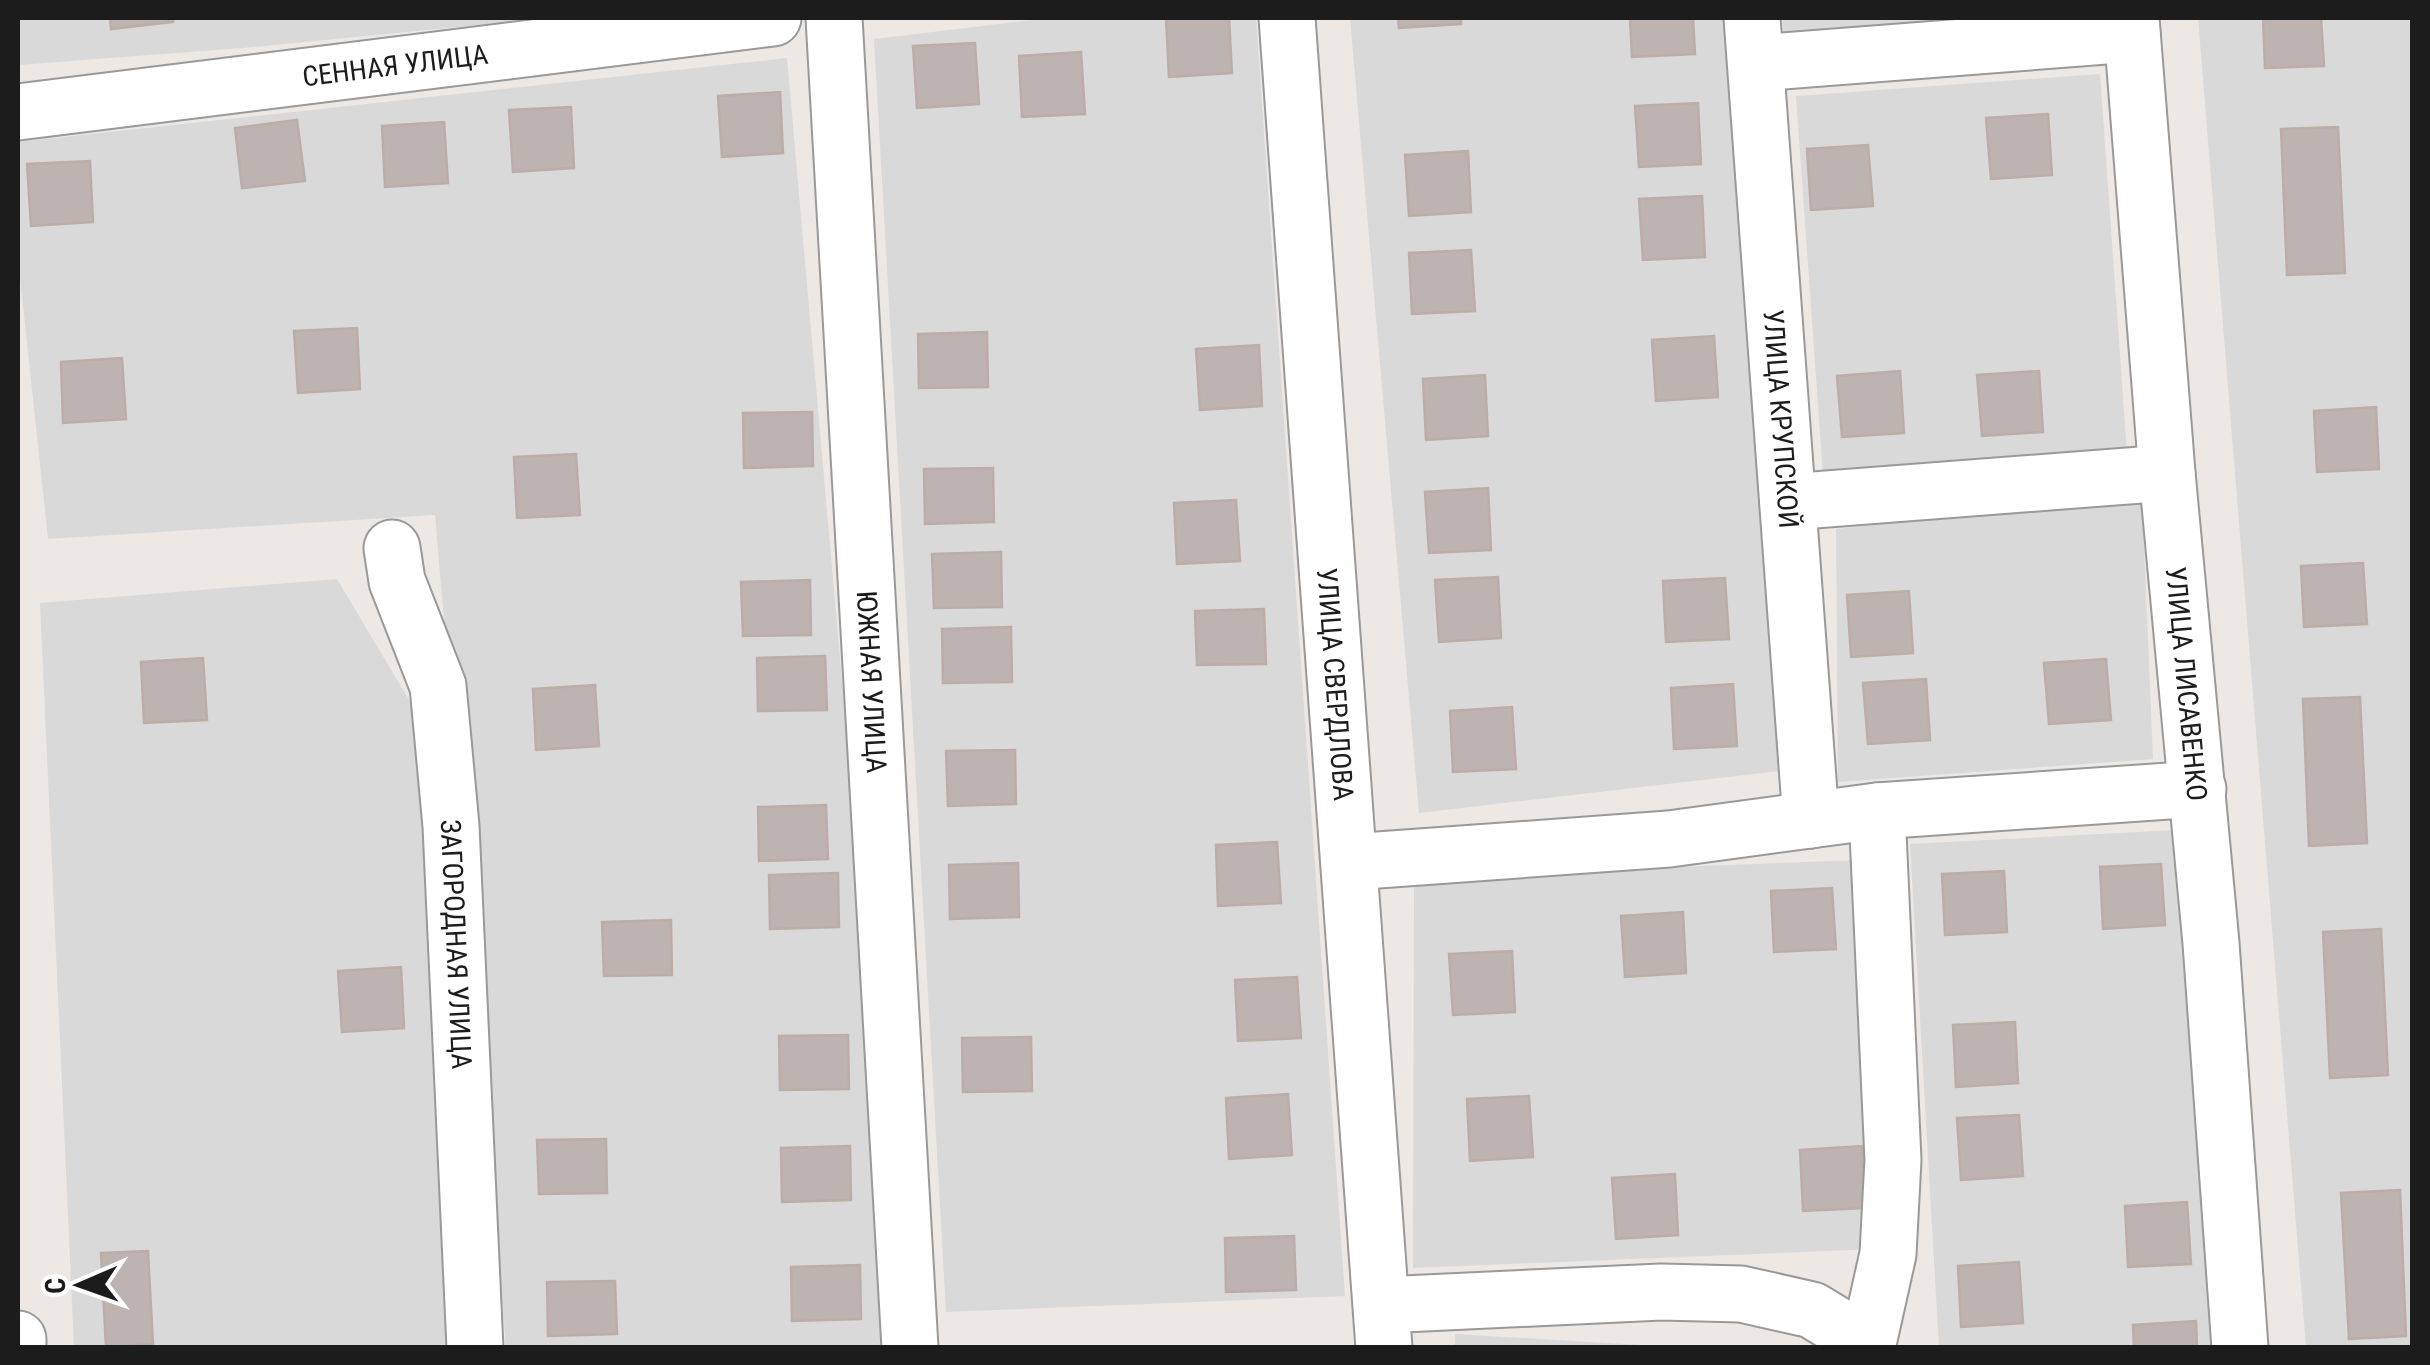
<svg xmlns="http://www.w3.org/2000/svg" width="2430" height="1365" viewBox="0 0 2430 1365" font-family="'Roboto Condensed',sans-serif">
<rect width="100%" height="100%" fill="#ede8e3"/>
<path fill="#dad9d9" d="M18,18h529l-304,30 -225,17z
M1049,18h207l89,1278 -399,16 -72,-1273z
M1350,18h376l53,753 -360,42z
M1782,18h306l-304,23z
M2198,18h214v1329h-106z
M787,58l88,996 18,293h-387l-71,-832 -387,24 -30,-280v-117z
M2100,74l27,379 -304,22 -27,-379z
M2142,497l11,262 -315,23 -2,-253z
M337,579l87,146 25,622h-375l-34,-744z
M2176,830l38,517h-275l-29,-503z
M1856,860l20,389 -463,19 1,-391z
M1455,1334l220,13h-220z"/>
<path fill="#bdb3b0" stroke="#bdada7" stroke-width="2.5" d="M110,18h63v4l-62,7z
M1166,18h63l3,55 -63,4z
M1398,18h63v6l-62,4z
M1630,18h63l2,36 -63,3z
M2263,18h58l3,48 -59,2z
M975,43l4,61 -62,4 -4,-62z
M1081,52l4,62 -63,3 -3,-61z
M780,92l3,61 -61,4 -4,-61z
M1698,103l3,61 -62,3 -4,-61z
M571,107l3,61 -61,4 -4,-62z
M2048,114l4,61 -61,4 -5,-61z
M297,120l8,61 -63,7 -7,-60z
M444,122l4,61 -63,4 -3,-61z
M2338,127l7,146 -58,2 -6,-146z
M1868,145l5,61 -62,4 -4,-61z
M1468,151l3,61 -62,4 -4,-61z
M90,161l3,61 -62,4 -4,-62z
M1702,196l3,61 -62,3 -4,-61z
M1471,250l4,61 -63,3 -3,-61z
M357,328l3,61 -62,4 -4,-62z
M987,332l1,55 -69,1 -1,-54z
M1714,336l4,61 -62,4 -4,-61z
M1259,345l3,61 -62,4 -4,-61z
M122,358l4,61 -63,4 -2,-61z
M1900,371l4,62 -62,4 -5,-61z
M2039,371l4,61 -61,4 -5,-61z
M1485,375l3,61 -62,4 -3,-61z
M2376,407l3,62 -62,3 -3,-61z
M812,412l1,54 -69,2 -1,-55z
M576,454l4,61 -63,3 -3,-61z
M993,468l1,54 -69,2 -1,-55z
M1488,488l3,62 -62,3 -4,-61z
M1236,500l4,61 -63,3 -3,-61z
M1001,552l1,55 -68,1 -2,-54z
M2363,563l4,61 -63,3 -3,-61z
M1498,577l3,61 -62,4 -4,-62z
M1725,578l4,61 -63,3 -3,-61z
M810,580l1,55 -68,1 -2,-54z
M1909,591l4,62 -62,4 -4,-62z
M1264,609l2,55 -69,1 -2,-54z
M1011,627l1,55 -69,1 -1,-54z
M825,656l2,54 -69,1 -1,-53z
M203,658l4,62 -63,3 -3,-61z
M2106,659l5,61 -62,4 -5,-61z
M1926,679l4,61 -62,4 -5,-61z
M1733,684l4,62 -63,3 -3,-61z
M595,685l4,61 -63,4 -3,-61z
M2360,697l7,146 -58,3 -6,-147z
M1512,707l4,62 -63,3 -3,-61z
M1015,750l1,54 -68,2 -2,-55z
M826,805l2,54 -69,2 -1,-54z
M1277,842l4,61 -63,3 -2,-61z
M1018,863l1,54 -69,2 -1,-54z
M2161,864l4,61 -62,4 -3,-62z
M2004,871l3,61 -62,3 -3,-61z
M838,873l1,54 -69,2 -1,-54z
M1832,888l4,61 -62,3 -3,-61z
M1683,912l3,61 -61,4 -4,-61z
M671,920l1,55 -68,1 -2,-54z
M2381,929l7,146 -58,3 -7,-146z
M1512,951l3,61 -62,3 -4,-61z
M401,967l3,61 -62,4 -4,-61z
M1297,977l4,61 -63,3 -3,-61z
M2015,1022l3,61 -62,4 -3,-62z
M848,1035l1,54 -69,1 -1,-54z
M1031,1037l1,54 -69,1 -1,-54z
M1288,1094l4,61 -63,4 -3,-61z
M1529,1096l4,61 -63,4 -3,-62z
M2019,1115l4,61 -62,4 -4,-62z
M606,1139l1,54 -68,1 -2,-54z
M850,1146l1,54 -69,2 -1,-54z
M1862,1146l3,62 -62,3 -3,-61z
M1675,1174l3,61 -62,4 -4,-61z
M2400,1190l6,146 -57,3 -8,-146z
M2187,1202l4,62 -63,3 -3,-61z
M1294,1236l2,54 -70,2 -1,-54z
M148,1251l5,93 -47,3 -5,-94z
M2019,1262l4,61 -62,4 -3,-61z
M860,1265l1,54 -69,2 -1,-54z
M615,1281l2,53 -69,2 -1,-54z
M2196,1321l1,27h-63l-1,-23z"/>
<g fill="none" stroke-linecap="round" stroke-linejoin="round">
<defs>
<g id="minor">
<path id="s1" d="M834,18l76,1330"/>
<path id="s2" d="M1287,18l97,1330"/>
<path id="s3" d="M1752,18l59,802"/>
<path id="s4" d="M2131,18l36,455 44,470 29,405"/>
<path d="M1756,63l376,-29"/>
<path id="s5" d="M18,112l755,-94"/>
<path d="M1788,502l379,-29"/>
<path id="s6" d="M392,548l5,33 41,105 13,140 24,522"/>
<path d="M1350,862l319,-23 208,-28 321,-22"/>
<path d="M1382,1305l279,-13 80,2 71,16 28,17 17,21"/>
<path d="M18,1339v9"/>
<path d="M1867,1348l21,-94 5,-94 -16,-349"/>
</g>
</defs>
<use href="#minor" stroke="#999" stroke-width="59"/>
<use href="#minor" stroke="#fff" stroke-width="55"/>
</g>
<g text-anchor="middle" stroke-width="9" stroke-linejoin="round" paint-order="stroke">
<g font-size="28" fill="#1c1c1c" stroke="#fff">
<text dy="10" stroke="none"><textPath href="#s5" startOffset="380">СЕННАЯ УЛИЦА</textPath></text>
<text dy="10" stroke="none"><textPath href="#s3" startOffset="402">УЛИЦА КРУПСКОЙ</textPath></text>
<text dy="10" stroke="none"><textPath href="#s2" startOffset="668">УЛИЦА СВЕРДЛОВА</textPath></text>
<text dy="10" stroke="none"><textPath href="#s4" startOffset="668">УЛИЦА ЛИСАВЕНКО</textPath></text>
<text dy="10" stroke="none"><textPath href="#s1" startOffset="665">ЮЖНАЯ УЛИЦА</textPath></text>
<text dy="10" stroke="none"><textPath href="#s6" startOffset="405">ЗАГОРОДНАЯ УЛИЦА</textPath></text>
</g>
</g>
<rect width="2430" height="1365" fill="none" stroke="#1c1c1c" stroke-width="40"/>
<g transform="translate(80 1285) rotate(268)" stroke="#ffffff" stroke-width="8" paint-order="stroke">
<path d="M0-8L18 38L0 25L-18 38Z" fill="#1c1c1c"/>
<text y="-15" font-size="28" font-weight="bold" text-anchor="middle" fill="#1c1c1c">С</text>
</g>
</svg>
